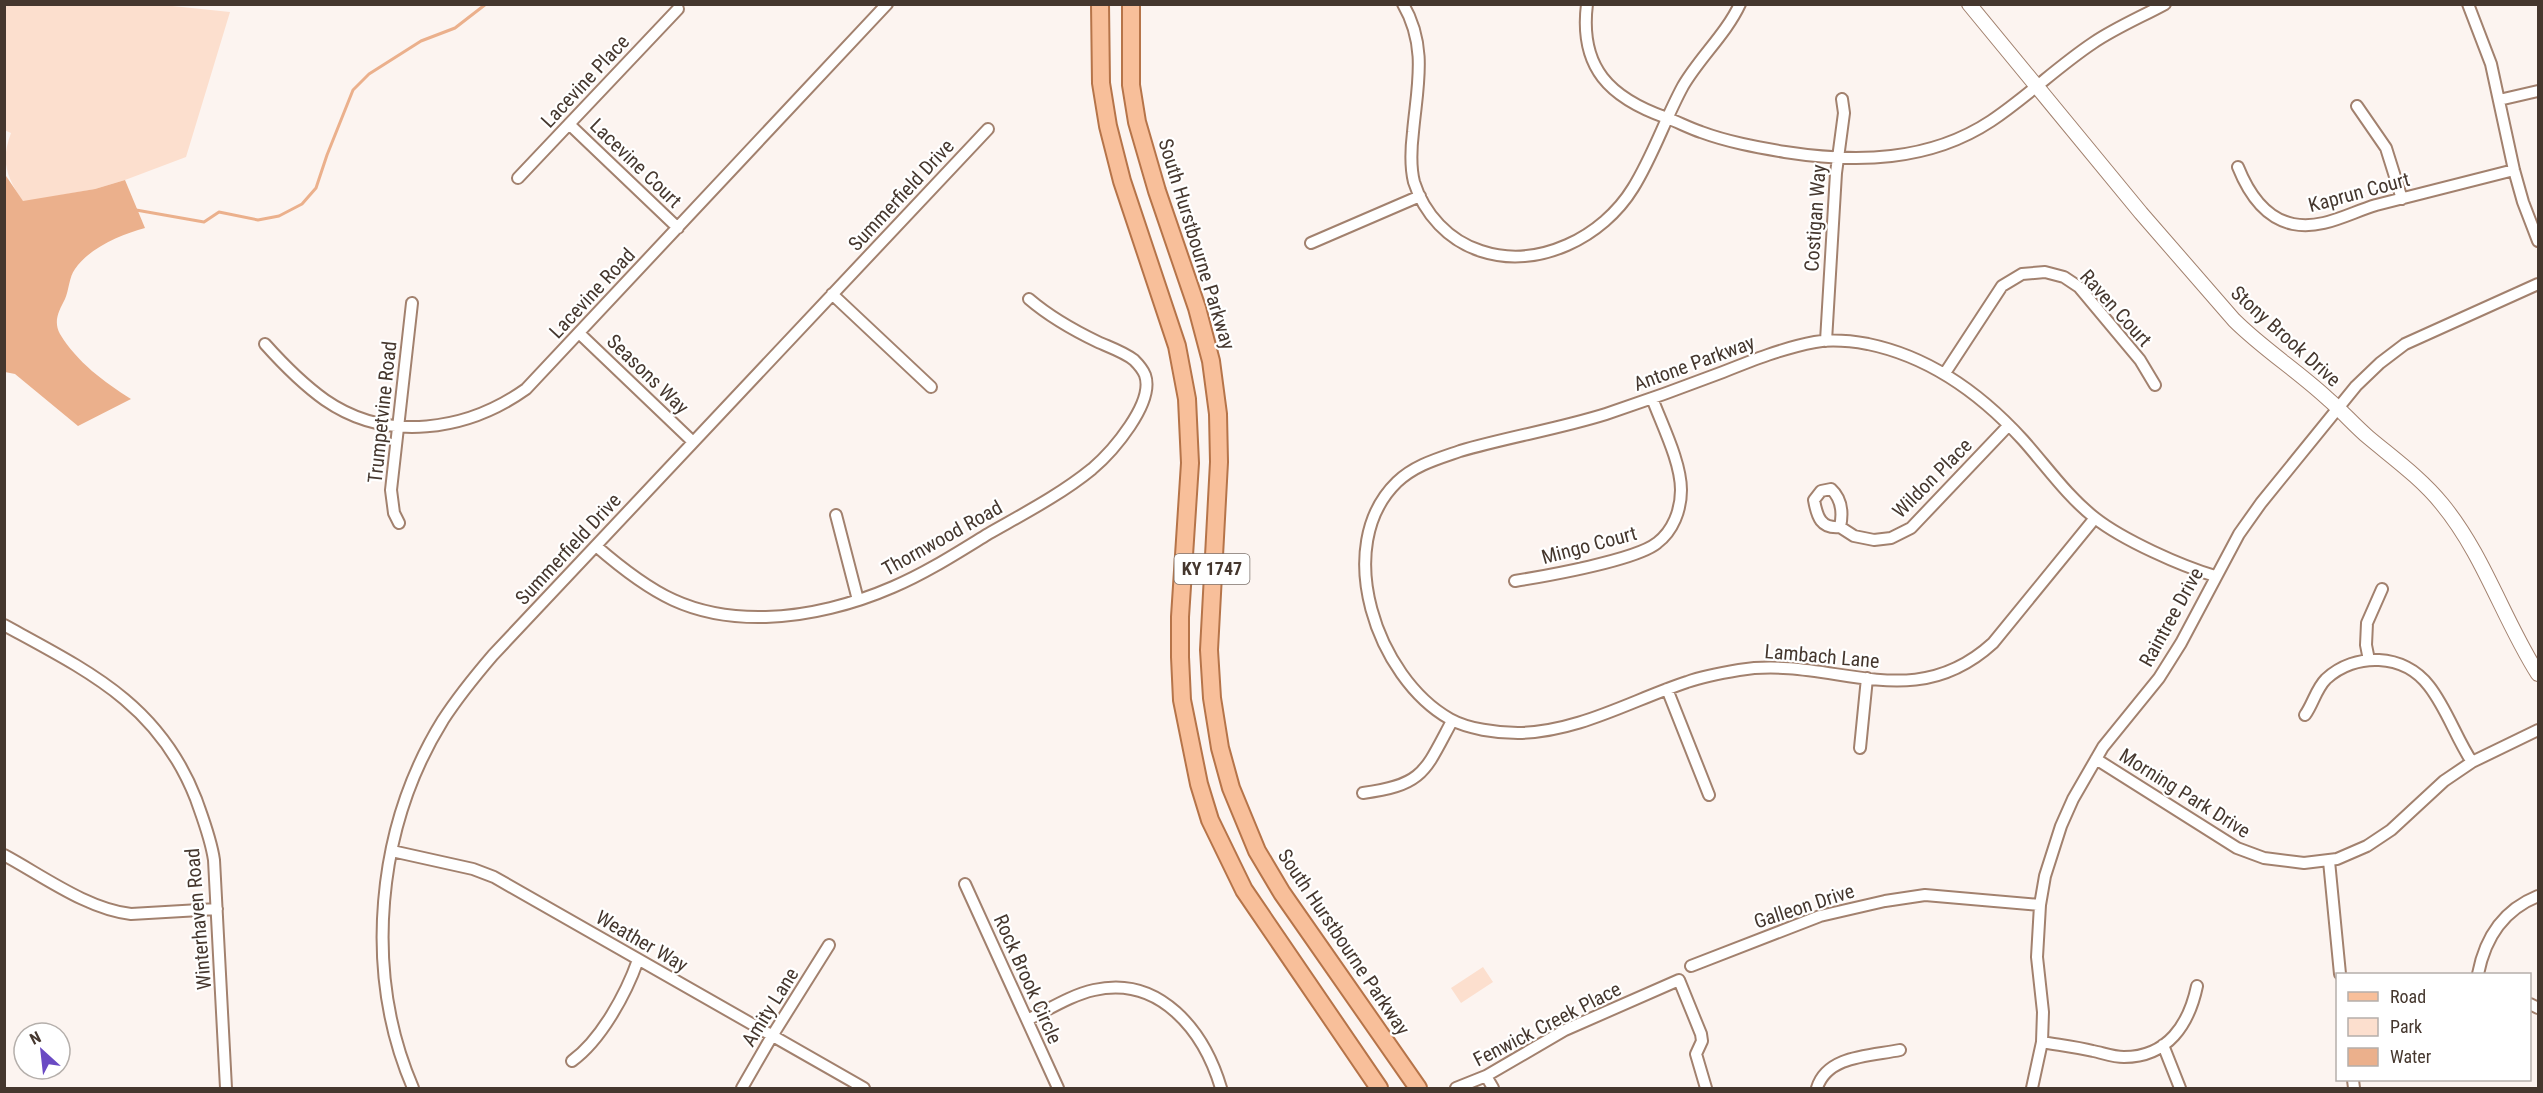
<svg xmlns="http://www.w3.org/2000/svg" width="2543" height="1093" viewBox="0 0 2543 1093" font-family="'Roboto Condensed',sans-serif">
<rect width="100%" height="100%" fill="#fcf4f0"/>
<path fill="#fcdfce" d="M153,4l77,8 -44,145 -61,23 -30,9 -72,13c-16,-25 -23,-40 -12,-69l-7,-3 1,-125z
M1483,967l10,15 -32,21 -10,-15z"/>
<path fill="#ebb08c" d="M4,173l19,28 72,-12 30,-9 20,48c-23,6 -56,20 -70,41 -6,8 -6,21 -10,30 -6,12 -12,22 -5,35 17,28 44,48 71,65l-53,27 -63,-52 -10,-2z"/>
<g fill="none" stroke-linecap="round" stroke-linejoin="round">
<path stroke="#ebb08c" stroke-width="3" d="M136,210l68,12 15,-10 39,8 21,-4 23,-12 14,-16 11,-33 26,-65 16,-16 52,-33 34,-13 31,-24"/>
<defs>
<path id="minor" d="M1403,4c25,43 14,83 10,128 -2,17 -3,34 1,50 10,32 35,59 67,69 57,19 122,-14 152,-63 20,-32 32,-69 50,-102 17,-29 43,-52 57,-82
M1587,4c-8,64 23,94 80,114 11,4 22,10 34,14 27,10 55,15 84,20 71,11 144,10 206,-31 36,-24 66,-54 102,-78 22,-15 48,-26 72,-39
M2468,4l23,60 23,106 9,32 15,39
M2499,100l39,-9
M2357,106l29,42 16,51
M569,124l109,104
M2238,167c10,25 26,51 55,57 29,6 56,-11 83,-19 46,-12 92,-23 138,-35
M518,178l160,-169
M1311,243l109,-47
M832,294l99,93
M579,333l113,108
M1826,341l10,-168 8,-60 -2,-14
M265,344c17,19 39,41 60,56 62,43 142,31 201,-11l361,-385
M1945,373l57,-87 20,-12 23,-2 19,5 15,10 61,73 15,25
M836,515l22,85
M2095,518l-102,125c-82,75 -161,12 -254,27 -18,3 -35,6 -52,12 -55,18 -108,50 -169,51 -21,0 -50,-4 -68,-14 -73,-41 -119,-173 -53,-237 18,-17 40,-23 63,-31 48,-14 98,-22 146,-37 39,-13 78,-27 117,-42 30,-12 60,-24 92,-30 18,-3 36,-1 53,2 63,13 113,50 155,96 24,27 44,56 72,78 28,22 86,48 120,58
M399,523l-5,-10 -3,-23 21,-187
M1840,527c-19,2 -23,-10 -26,-27l7,-9 10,-2c11,10 12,24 9,38l14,9 20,4 17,-2 20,-10 97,-102
M596,546c54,47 95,73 170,71 42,-1 88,-13 127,-30 33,-14 64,-34 95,-53 35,-20 72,-39 104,-65 20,-17 63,-66 53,-94 -2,-5 -7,-11 -11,-15 -10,-8 -25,-13 -36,-18 -25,-12 -48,-25 -69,-43
M1515,581c30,-5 121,-21 142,-38 16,-12 24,-33 24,-53 0,-28 -19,-65 -29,-92
M4,625c84,46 155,79 192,174 7,20 15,40 18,61l12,228
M2369,660l-3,-15 1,-22 15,-34
M1667,689l42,106
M2305,715c8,-11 11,-26 21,-36 29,-27 78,-26 103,7 18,23 27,52 43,76
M1860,748l7,-70
M2096,759l141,89 27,10 40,5 33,-4 30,-13 24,-16 53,-49 28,-19 66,-32
M1363,793c61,-8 62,-22 89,-72
M392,851l81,18 21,8 370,211
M4,855c39,21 83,54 127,59l86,-5
M2329,861l11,113
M965,884l93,204
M1691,966l129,-50 65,-15 40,-6 115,10
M2478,974c7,-36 25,-64 60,-78
M2530,1004l8,4
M1027,1020c21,-10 44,-25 67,-30 66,-15 110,41 127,98
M2042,1042c17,3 34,5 51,9 10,2 20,6 31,6 44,0 65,-33 73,-71
M2163,1045l17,43
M572,1061c29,-21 54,-67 66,-101
M1486,1076l7,12
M2353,1080l1,8
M413,1088c-50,-116 -37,-260 30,-368 15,-23 32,-44 50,-65l495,-526
M742,1088l30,-52 57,-91
M1456,1088l30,-12 79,-46 114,-50 22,54 1,7 -6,13 10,34
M1817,1088c10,-33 54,-32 83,-38
M2032,1088l10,-46 1,-30 -6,-55 3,-52 5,-29 16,-50 12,-27 30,-52 56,-69 22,-35 58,-109 22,-31 95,-117 24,-23 25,-19 133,-60"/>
<path id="tertiary" d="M1969,4l172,209 93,107c29,29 64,51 94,79 14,12 26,26 40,38 25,21 53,41 74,67 42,51 61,115 96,170"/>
<path id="primary" d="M1100,4l1,79 7,43 14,55 55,165 10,53 3,64 -10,154v40l2,43 17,84 11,36 34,70 135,198
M1131,4v81l6,37 20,69 40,117 14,53 7,53 1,48 -10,188 3,48 8,50 11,40 26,63 25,42 136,195"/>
</defs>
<use href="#minor" stroke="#a2816e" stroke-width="14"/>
<use href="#tertiary" stroke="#a2816e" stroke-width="16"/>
<use href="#primary" stroke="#b67449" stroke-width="20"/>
<use href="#minor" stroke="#fff" stroke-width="10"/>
<use href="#tertiary" stroke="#fff" stroke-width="14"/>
<use href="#primary" stroke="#f8bf9a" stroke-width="16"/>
</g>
<g text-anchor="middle" stroke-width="4.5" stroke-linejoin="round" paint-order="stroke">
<rect fill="#fff" stroke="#7d736d" stroke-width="1.5" x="1174.5" y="554" width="75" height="30" rx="4.5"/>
<g font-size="18" font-weight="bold" fill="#45372e">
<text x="1212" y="575">KY 1747</text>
</g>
<g font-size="20" fill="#45372e" stroke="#fff">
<text transform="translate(585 81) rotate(-47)" y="7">Lacevine Place</text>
<text transform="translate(636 163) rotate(44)" y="7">Lacevine Court</text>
<text transform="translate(2359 192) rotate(-15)" y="7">Kaprun Court</text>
<text transform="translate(901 195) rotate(-47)" y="7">Summerfield Drive</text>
<text transform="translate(1815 218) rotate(-86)" y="7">Costigan Way</text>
<text transform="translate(1197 244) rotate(73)" y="7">South Hurstbourne Parkway</text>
<text transform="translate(592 293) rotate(-47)" y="7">Lacevine Road</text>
<text transform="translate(2116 308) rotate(48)" y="7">Raven Court</text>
<text transform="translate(2286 336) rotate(42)" y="7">Stony Brook Drive</text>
<text transform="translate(1694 363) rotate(-20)" y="7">Antone Parkway</text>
<text transform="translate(648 374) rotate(44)" y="7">Seasons Way</text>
<text transform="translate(382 412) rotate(-84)" y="7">Trumpetvine Road</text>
<text transform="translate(1932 478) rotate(-45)" y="7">Wildon Place</text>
<text transform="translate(942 538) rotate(-29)" y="7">Thornwood Road</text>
<text transform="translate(1589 545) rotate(-15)" y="7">Mingo Court</text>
<text transform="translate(568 549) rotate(-47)" y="7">Summerfield Drive</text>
<text transform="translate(2171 617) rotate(-61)" y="7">Raintree Drive</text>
<text transform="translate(1822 656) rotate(5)" y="7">Lambach Lane</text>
<text transform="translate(2185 793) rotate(32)" y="7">Morning Park Drive</text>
<text transform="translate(1804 906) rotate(-18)" y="7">Galleon Drive</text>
<text transform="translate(198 919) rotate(-95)" y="7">Winterhaven Road</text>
<text transform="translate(642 941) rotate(30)" y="7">Weather Way</text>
<text transform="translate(1344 942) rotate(56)" y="7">South Hurstbourne Parkway</text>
<text transform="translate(1028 979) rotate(66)" y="7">Rock Brook Circle</text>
<text transform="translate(770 1007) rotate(-58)" y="7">Amity Lane</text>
<text transform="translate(1547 1024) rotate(-27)" y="7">Fenwick Creek Place</text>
</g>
</g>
<rect width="2543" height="1093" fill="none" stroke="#45372e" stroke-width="12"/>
<rect x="2336" y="973" width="195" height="108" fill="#ffffff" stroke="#b5afab" stroke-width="1.5"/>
<rect x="2348" y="992" width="30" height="9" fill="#f8bf9a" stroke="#b5afab" stroke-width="1.5"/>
<text x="2390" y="1003" font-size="18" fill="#45372e">Road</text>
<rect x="2348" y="1018" width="30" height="18" fill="#fcdfce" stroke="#b5afab" stroke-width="1.5"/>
<text x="2390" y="1033" font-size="18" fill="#45372e">Park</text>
<rect x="2348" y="1048" width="30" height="18" fill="#ebb08c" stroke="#b5afab" stroke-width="1.5"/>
<text x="2390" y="1063" font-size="18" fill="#45372e">Water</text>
<g transform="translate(42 1051) rotate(333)"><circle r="28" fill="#ffffff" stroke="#b5afab" stroke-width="1.5"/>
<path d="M0-4.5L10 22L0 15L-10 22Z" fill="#6a4ac3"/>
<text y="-9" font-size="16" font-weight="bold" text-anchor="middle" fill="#45372e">N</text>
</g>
</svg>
